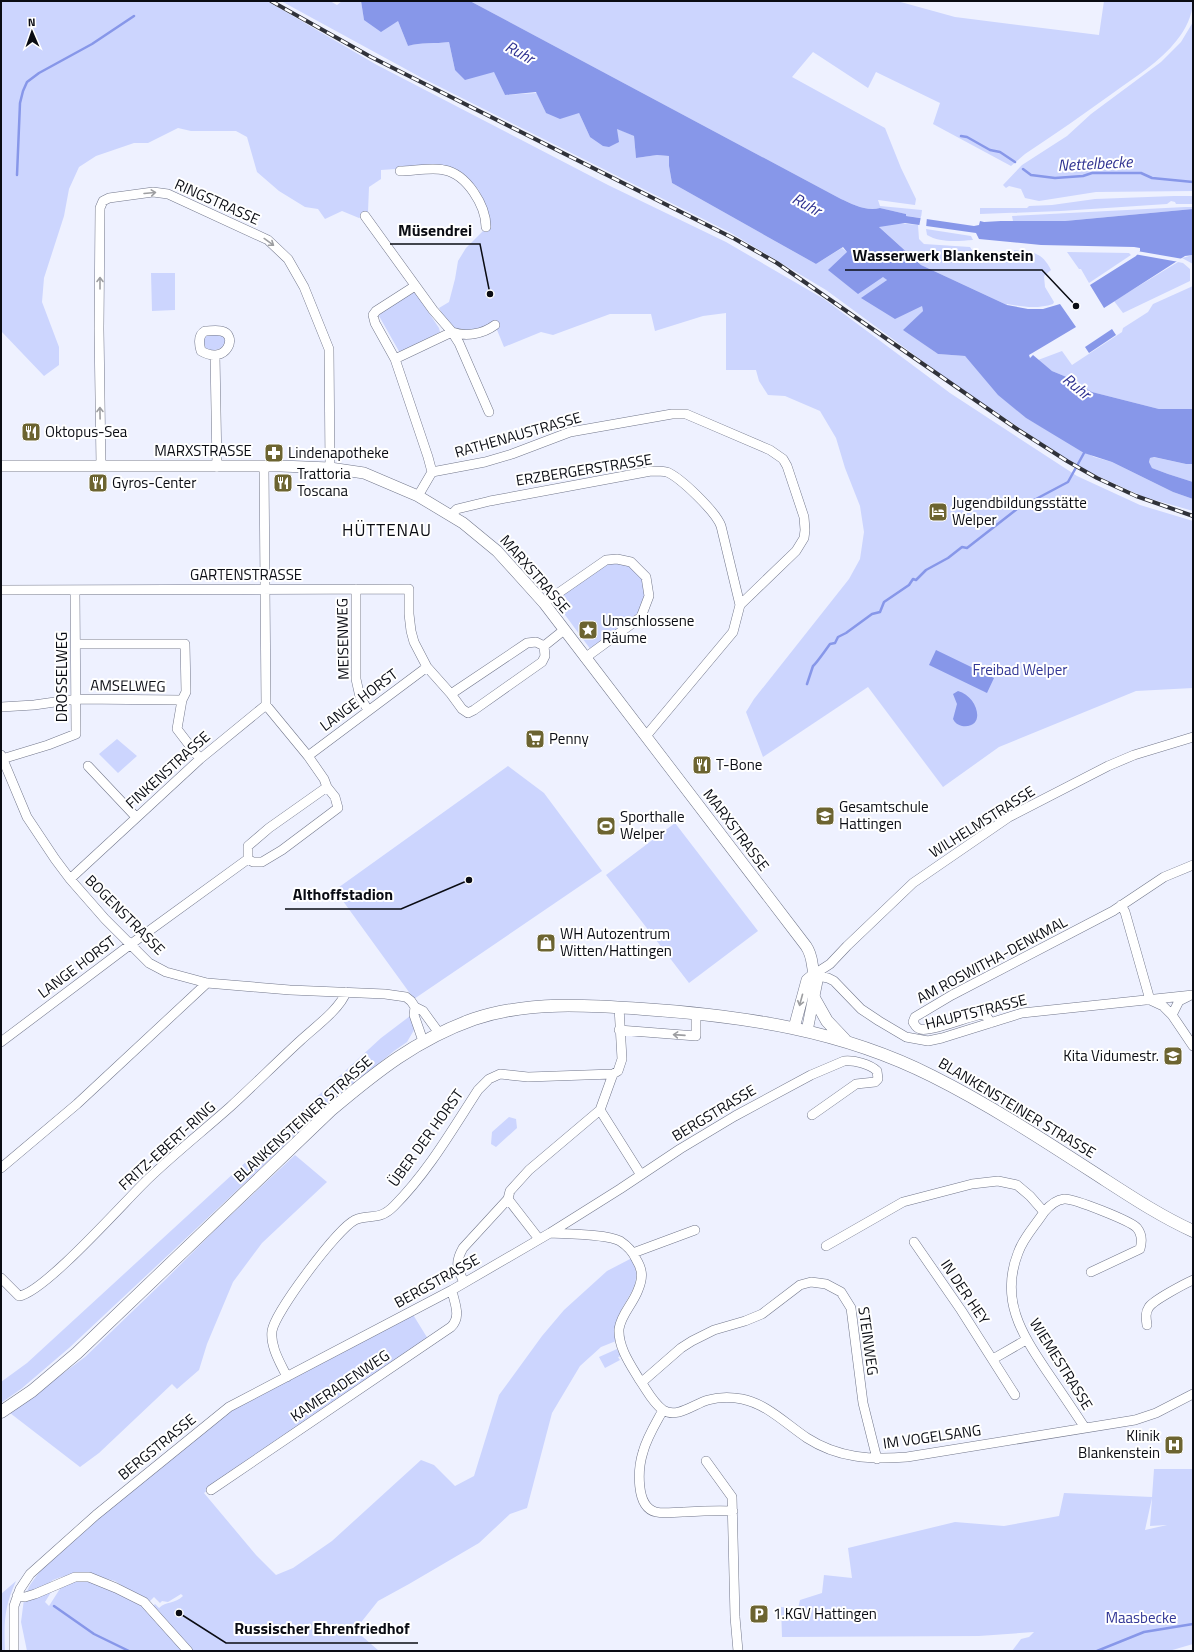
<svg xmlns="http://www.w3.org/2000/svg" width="1194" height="1652" viewBox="0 0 1194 1652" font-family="'Titillium Web',sans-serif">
<rect width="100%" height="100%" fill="#eef1ff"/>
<path fill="#ccd5fe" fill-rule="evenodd" d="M1,1h266l110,64 231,120 118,57 98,57 126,94 127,83 63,29 53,16v167l-57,3 -137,56 -56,40 -75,-100 -105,70 -17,-45 8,-13 95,-120 11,-20 4,-27 -4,-26 -15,-38 -9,-30 -16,-27 -35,-15 -17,-1 -9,-14 -3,-11h-30v-57l-23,3 -48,15 -4,-17h-41l-57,21 -12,-3 -37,15 -9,-22 -21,6 -19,-2 -11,-12 -5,-9 10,-6 6,-23 3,-18 8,-13 24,-24 -5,-20 -7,-15 -20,-16 -18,-7 -59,4v9l-12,8 -1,25 -9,6 -17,-7 -17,8 -7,-10 -13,-2 -26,-16 -22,-19 -10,-35 -11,-6h-45l-13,-3 -30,15h-14l-38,13 -17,11 -10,22 -5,27 -20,62 -2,24 17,45v18l-15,11 -43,-45z
M281,1h49l7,4 5,-4h19l3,19 34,1 10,25c13,-4 27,-2 41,-4l6,28 40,2 10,23 32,-2 9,20h33l11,24 26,-9 18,8 2,22 21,-3 12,1v10l3,17 144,81 26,-16 5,4 10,41 26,-17 4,4 -25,18 60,8 1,5 -19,19 34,24 27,2 34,39 27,23 68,39 18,5 61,30 20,7v12l-49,-14 -64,-29 -122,-81 -132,-97 -95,-57 -309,-155z
M470,1h427l58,16 144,18 5,-34h89c0,14 -8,29 -16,39 -17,22 -42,37 -64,53 -29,21 -58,41 -88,61l-14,12 -78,-42 7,-21 -64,-31 -8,16 -55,-36 -21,25 93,51 16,40 15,31 -1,6 -37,-5 2,6 42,4 -1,8 -15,-2v-2l-26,-6c-13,4 -28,-4 -39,-9z
M1193,22v169l-97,1 -57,9 -14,-3 -4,-9 -12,-3 -3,2 -3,-3 19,-20 45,-29 24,-22 70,-52 20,-20z
M1174,196h19v8h-17l-1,-2 -4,-1 -4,3 -106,7 -81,3v-6h47l2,-2 23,-1 43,-6z
M1185,207h8v2l-128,12h-52l-1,-5z
M897,223l21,2 1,14 5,5 46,3 2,3 -1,9 42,3 1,-12c19,2 28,2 37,20l-7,6 1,11 9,15 -1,2c-15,5 -30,3 -46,0v1l-86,-40 -43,-39z
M926,229l45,7 2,4c-15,1 -33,3 -46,-5z
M1067,252l62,1 2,2 -42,28 -8,-14h-2z
M1193,255v9l-11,-6z
M1178,262l5,1 7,6v12l-67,32 -9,-12z
M151,273h24v37l-23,1z
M1193,286v123h-34l-67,-17 -23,-14 -17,-7 -14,-11 24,-9 10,14 50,-33 1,-4 25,-16 5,-8z
M415,292l24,36 1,4 -40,21 -21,-37 1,-3 26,-18z
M207,334h11l6,2 2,10c-12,5 -22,9 -23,-7z
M1153,457l33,7h7v18l-25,-8 -16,-6 -3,-6 1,-4z
M607,562l23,3 13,12 4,19 -9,20 -47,34 -37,-50z
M117,739l20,17 -19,17 -19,-19z
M508,766l36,27 58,78 -188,128 -79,-109z
M675,823l83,108 -69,52 -83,-108z
M410,1016l4,14 -7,12 -13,9 -67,55 -258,242 -48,41 -20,14v-21l26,-19 354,-325z
M509,1117l7,2 1,9 -21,19 -5,-3 1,-12z
M295,1155l32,27 -65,61 -29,39 -26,62 -8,26 -22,19 -5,-5 -73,69 -19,14 -70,-54 75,-56 78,-75 55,-55z
M632,1258c11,26 -2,33 -12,55 -5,9 -4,18 -4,28l-15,6 -21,19 -28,47 -25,95 -17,6 -31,29 -70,41 -31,17 -23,29 24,21h-187l-40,-44 3,-3 4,4c7,-7 16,-4 24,-12l-2,-2 -13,8 -6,-1 -2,2 -6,-6 -6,6 -33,-22 -26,-7 -28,3 -8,3 -13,10 -14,3 4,-8 10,-14 60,-54 132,-109 180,-95 16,26 -203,137 -21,17 52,62 20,20 17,-7 39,-27 89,-81 13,5 21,21 19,-10 25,-81 43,-59 22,-26 43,-39z
M617,1349l4,7 -3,1 2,3 -15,8 -6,-11z
M1154,1469h39v175l-24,7h-157l9,-12 8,-2 5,-5 -55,4 -197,1 -1,-30 17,2 2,-9 22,-7 2,-18 28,3 -4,-30 107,-26 49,4 55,-10 5,-23 88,4zM1152,1498l-2,28 17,-1 -22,5z
M82,1578l34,12 28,16 41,45h-158l-6,-29 3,-23 29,-10 -8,13 4,4 14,-22z
M16,1581c-12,27 -12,40 -11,70h-4v-57z"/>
<path fill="#8797e9" d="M361,1h109l371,198c11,5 26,13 39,9l26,6v2l68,10 5,-1 1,-4 4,1 17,-1h64l128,-12v46l-8,1 -81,52 -14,-23 46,-29 4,-5v-3l-6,-1 -93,-2 -62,-6 -3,-6 -71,-10 -26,4 42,38 86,40 21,4h15l17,-5 16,23 -47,28 1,3 3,-3 19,16 17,7 23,14 67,17h34v55h-7l-32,-7 -4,1 -1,4 3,6 16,6 25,8v17l-20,-7 -61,-30 -28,-9 -58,-35 -28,-23 -33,-39 -27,-2 -35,-24 20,-19 -1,-5 -27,13 -34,-21 26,-18 -4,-3 -25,17 -30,-24 19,-18 -4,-5 -27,17 -144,-81 -3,-17v-10l-12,-1 -21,3 -2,-22 -17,-7 2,13 -10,5 -6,-1 -13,-9 -11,-24 -19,6 -14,-6 -10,-21 -31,3 -11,-23 -29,8 -10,-10 -6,-28c-14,2 -28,0 -41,4l-10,-25 -17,11 -17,-12z
M1112,329l4,6 -27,18 -4,-6z
M936,650l58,28 -7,15 -58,-28z
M958,691c20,5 29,38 4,35 -4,-1 -7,-3 -9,-7l4,-15 -4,-10z"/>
<path fill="#eef1ff" d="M921,216l6,1 -1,11 -7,-1z
M1137,251l46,8 -1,1 -3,2 -45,-8z"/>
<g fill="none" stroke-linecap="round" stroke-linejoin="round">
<path stroke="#8797e9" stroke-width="2.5" d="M961,136l6,1 23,13 10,2 15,10
M1023,169l8,6 24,3 28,-2 9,-3h49l11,5 41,4
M17,175l3,-72 3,-12 4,-9 12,-9 53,-29 42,-28
M807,684l6,-18c3,-2 14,-18 17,-22l5,-1 3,-6 8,-4 26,-19 8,-2 4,-10 25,-17 4,-6 3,1 10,-10 22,-12 14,-11 5,1 50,-39 51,-27 16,-29
M54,1606l40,28 35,17
M1097,1651l47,-19 49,-8"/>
<defs>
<path id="minor" d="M400,171c13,0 32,-4 44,-1 23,4 42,36 42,57
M365,216l68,94 19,22 -57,27
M415,286l-39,25 -3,4 2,8 20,36 33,98 4,15 -14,24
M205,331c5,0 11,-1 16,0 18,3 6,35 -20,20 -2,-7 -3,-16 4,-20z
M215,355l2,112
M489,412l-30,-69 -7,-11c14,5 31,2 43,-7
M101,466l-2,-137 1,-121 3,-7 6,-3 44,-6 15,2 100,46 20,19 16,28 25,62 1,119
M432,472l53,-10 27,-8 58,-22 102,-18h14l84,36 13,9 4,7 17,51 1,13 -1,8 -8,13 -56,54
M451,515l6,-6 33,-8 161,-30c5,0 12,0 16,1 14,6 49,40 54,54l19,79 -7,27 -87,104
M356,589v90l4,18 8,13
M1,590l408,-1v25l2,17 3,11 13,25 24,27
M544,603l62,-43 11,-1 14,3 15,15 3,19 -8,21 -56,41
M536,642l8,4 1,10 -3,6 -68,48 -6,3 -6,-4 -11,-15 76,-51z
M76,644h109l1,48 -4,8
M544,646l20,-16
M266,705l42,51 16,23 3,8 -58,41 -21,18v13l5,3h9l20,-12 56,-42 -3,-11 -8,-10
M1,707l33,-2 42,-6 106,1 -5,29 23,30
M1,755l26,62 28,42 15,20 35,40 44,44 17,9 41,11 83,7 95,4 21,3 5,4 4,6 8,4 16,22
M308,756l119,-89
M2,759l46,-14 28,-11 -1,-144
M88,766l48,51
M70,879l130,-120 66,-54 -2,-239
M1121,905l4,7 25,88
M813,975l17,-11 17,-18 66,-63 96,-66 99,-51 26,-11 59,-18
M813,975l15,3 6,3 27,28 18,12 27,16 22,4 14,-3 80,-25 171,-18
M1150,1000l13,6 9,9 21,31
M415,1007l-1,8 9,26
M1172,1015l7,-14 10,-5
M991,1023c-4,-7 -6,-9 -13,-8 -13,3 -48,17 -58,14 -4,-1 -5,-4 -7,-7l2,-5 37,-22 161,-84 51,-34 29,-12
M619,1030l77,6v-23
M1,1042l130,-98 117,-85
M600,1110l41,65
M1,1168l76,-64 130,-121
M508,1199l31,40
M1044,1212c5,-6 12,-12 20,-13 9,-1 67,22 73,29 5,6 5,14 3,21l-49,23
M550,1233c17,1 57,1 70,8 6,4 13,11 16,18 7,11 7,19 2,31 -5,14 -17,24 -19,39 -1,18 11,35 20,50 8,11 13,23 24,31
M914,1242l47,68 54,85
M826,1246l77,-44 69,-18 26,-3 19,4 13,11 14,16c-9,14 -21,26 -26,41 -18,46 3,80 28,117 13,19 26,38 39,58
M633,1253l62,-23
M1,1278l18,18c25,-3 106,-95 129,-117 26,-25 55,-48 82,-72 24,-22 47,-45 71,-67 14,-13 39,-31 45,-48
M464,1283c-6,-15 -10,-19 -1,-35l45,-49 2,-8 19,-21 71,-60 13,-36
M1147,1325c-1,-7 -2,-12 2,-18 5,-7 35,-23 44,-27
M993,1359l33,-19
M287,1377c-6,-13 -17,-30 -15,-46 3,-19 65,-102 83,-111 15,-7 23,2 39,-14 34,-34 58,-76 84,-116l11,-11 11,-5 28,3 85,-3 5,-3 4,-12 -3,-52
M642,1382l39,-34 11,-7 22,-11 31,-9 17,-7 38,-29 11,-3 15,2 15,8 10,16 12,95 14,56
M706,1461l26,36 3,120 3,34
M211,1490l240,-163c11,-11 3,-24 1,-37
M733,1511c-17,-1 -33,0 -50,1 -9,0 -19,2 -27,0 -21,-5 -18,-44 -13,-60 4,-15 13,-29 20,-42 14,9 31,-6 45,-10 11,-3 23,-3 34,-1 25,5 44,25 65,39 31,20 64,22 100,19l228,-37 21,-7 37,-19
M17,1596l8,1 10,-3 40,-17h14l27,11 28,14 44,49
M14,1651v-45l6,-17 10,-15 66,-59 133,-108 223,-117 98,-57 70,-44 60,-40 55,-33 76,-41 33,-14c10,-1 26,3 33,10l1,8 -3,3 -19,2 -44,31"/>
<path id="tertiary" d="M1,466h280l49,2 34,5 54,23 45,27 34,28 47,52 262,343c9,13 4,23 11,35l-10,50
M794,1028l13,-48 6,-5"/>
<path id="secondary" d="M814,998l13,23 18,19
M1,1412l31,-21 45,-38 254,-243c45,-38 86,-71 143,-91 54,-18 114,-14 169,-10 101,7 198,21 289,67 58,29 113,65 167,100 31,20 61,40 94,55"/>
</defs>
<use href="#minor" stroke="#72778b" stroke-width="10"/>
<use href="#tertiary" stroke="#72778b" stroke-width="12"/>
<use href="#secondary" stroke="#72778b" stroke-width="13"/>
<use href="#minor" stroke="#fff" stroke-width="9"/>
<use href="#tertiary" stroke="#fff" stroke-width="11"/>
<use href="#secondary" stroke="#fff" stroke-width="12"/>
<defs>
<path id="rail" d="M271,1l100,56 364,182 42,24 29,20 211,146 50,32 30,17 39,18 57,20"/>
</defs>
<use href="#rail" stroke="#30323a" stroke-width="4"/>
<use href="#rail" stroke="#fff" stroke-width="2.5" stroke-dasharray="8" stroke-linecap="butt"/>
</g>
<defs><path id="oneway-shaft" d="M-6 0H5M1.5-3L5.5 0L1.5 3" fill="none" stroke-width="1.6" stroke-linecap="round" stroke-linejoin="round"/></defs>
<g stroke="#9d9ea1">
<use href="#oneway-shaft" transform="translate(150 193) rotate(-5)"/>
<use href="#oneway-shaft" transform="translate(269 242) rotate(36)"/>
<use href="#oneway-shaft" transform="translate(100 283) rotate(-90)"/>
<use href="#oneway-shaft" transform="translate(100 413) rotate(-91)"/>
<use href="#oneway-shaft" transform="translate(801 1000) rotate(105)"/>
<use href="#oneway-shaft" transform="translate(679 1035) rotate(-176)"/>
</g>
<defs>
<symbol id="restaurant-square" viewBox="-11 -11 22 22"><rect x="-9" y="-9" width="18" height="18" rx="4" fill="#6c6431" stroke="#fff"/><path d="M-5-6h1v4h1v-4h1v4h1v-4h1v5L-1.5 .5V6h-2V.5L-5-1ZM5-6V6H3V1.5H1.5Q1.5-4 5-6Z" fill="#fff"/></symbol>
<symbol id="pharmacy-square" viewBox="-11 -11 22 22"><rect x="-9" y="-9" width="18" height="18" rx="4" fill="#6c6431" stroke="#fff"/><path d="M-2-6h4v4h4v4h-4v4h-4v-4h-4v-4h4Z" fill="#fff"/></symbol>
<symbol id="hotel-square" viewBox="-11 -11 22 22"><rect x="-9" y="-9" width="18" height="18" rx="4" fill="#6c6431" stroke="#fff"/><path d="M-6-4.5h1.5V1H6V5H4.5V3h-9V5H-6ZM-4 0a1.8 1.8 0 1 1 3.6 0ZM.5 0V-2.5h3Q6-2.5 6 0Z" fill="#fff"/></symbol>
<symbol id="sight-square" viewBox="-11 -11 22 22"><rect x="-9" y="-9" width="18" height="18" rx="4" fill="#6c6431" stroke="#fff"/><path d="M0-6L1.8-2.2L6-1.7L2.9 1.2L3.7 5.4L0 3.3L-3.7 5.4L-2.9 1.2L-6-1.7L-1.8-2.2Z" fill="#fff"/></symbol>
<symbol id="supermarket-square" viewBox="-11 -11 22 22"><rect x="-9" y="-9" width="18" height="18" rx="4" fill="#6c6431" stroke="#fff"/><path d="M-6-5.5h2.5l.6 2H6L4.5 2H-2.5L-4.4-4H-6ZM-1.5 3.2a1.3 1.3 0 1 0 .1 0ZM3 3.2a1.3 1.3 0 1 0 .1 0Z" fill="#fff"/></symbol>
<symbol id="school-square" viewBox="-11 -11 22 22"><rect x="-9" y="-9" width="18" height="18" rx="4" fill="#6c6431" stroke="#fff"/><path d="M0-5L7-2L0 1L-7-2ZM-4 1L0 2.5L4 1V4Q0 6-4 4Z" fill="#fff"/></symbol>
<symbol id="stadium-square" viewBox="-11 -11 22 22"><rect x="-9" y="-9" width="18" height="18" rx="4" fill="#6c6431" stroke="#fff"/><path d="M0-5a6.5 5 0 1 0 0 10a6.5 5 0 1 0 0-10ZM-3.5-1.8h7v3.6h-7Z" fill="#fff"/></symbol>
<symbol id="shop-square" viewBox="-11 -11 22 22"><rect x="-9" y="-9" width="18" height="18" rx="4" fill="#6c6431" stroke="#fff"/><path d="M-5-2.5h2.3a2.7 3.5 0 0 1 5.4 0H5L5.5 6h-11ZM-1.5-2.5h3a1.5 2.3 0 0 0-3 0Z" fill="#fff"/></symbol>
<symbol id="hospital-square" viewBox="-11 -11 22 22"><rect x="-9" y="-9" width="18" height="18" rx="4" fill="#6c6431" stroke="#fff"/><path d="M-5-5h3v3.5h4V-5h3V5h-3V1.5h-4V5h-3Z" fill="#fff"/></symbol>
<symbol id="parking-square" viewBox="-11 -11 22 22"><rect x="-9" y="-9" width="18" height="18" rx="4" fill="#6c6431" stroke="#fff"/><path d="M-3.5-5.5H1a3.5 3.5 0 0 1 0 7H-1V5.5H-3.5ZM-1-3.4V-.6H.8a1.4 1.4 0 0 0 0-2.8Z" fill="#fff"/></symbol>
</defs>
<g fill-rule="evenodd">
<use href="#restaurant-square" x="20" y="421" width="22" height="22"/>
<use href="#pharmacy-square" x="263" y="442" width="22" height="22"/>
<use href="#restaurant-square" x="87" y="472" width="22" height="22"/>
<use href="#restaurant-square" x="272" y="472" width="22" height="22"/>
<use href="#hotel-square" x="927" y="501" width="22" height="22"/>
<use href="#sight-square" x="577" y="619" width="22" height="22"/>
<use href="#supermarket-square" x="524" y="728" width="22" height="22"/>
<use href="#restaurant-square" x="691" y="754" width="22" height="22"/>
<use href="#school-square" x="814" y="805" width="22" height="22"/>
<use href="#stadium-square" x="595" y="815" width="22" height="22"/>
<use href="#shop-square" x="535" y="932" width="22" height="22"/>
<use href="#school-square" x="1162" y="1045" width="22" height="22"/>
<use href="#hospital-square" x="1163" y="1434" width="22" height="22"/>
<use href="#parking-square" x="748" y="1603" width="22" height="22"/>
</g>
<g text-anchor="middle" stroke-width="4" stroke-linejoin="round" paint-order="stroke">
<g font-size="15" fill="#0a0c13" stroke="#fff">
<text transform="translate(217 202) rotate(24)" y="5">RINGSTRASSE</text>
<text transform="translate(518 435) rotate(-16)" y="5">RATHENAUSTRASSE</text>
<text x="203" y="456">MARXSTRASSE</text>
<text transform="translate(584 470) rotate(-9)" y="5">ERZBERGERSTRASSE</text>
<text transform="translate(535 574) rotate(49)" y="5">MARXSTRASSE</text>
<text x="246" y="580">GARTENSTRASSE</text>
<text transform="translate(343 639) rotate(-91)" y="5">MEISENWEG</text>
<text transform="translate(62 677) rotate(-90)" y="5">DROSSELWEG</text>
<text transform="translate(128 686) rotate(1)" y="5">AMSELWEG</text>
<text transform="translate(359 700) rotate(-37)" y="5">LANGE HORST</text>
<text transform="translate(168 770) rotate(-42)" y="5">FINKENSTRASSE</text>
<text transform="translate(982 822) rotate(-32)" y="5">WILHELMSTRASSE</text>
<text transform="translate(736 830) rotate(53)" y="5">MARXSTRASSE</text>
<text transform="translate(125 915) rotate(45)" y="5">BOGENSTRASSE</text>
<text transform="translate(992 960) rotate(-28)" y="5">AM ROSWITHA-DENKMAL</text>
<text transform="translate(77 967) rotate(-37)" y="5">LANGE HORST</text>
<text transform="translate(976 1012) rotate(-14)" y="5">HAUPTSTRASSE</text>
<text transform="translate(1017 1108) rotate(31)" y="5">BLANKENSTEINER STRASSE</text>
<text transform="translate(714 1113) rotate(-31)" y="5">BERGSTRASSE</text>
<text transform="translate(303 1119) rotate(-42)" y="5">BLANKENSTEINER STRASSE</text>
<text transform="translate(426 1138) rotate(-54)" y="5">ÜBER DER HORST</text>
<text transform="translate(167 1146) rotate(-42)" y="5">FRITZ-EBERT-RING</text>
<text transform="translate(437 1281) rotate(-29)" y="5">BERGSTRASSE</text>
<text transform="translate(965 1292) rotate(56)" y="5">IN DER HEY</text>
<text transform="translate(868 1341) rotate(82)" y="5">STEINWEG</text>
<text transform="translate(1061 1364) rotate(58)" y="5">WIEMESTRASSE</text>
<text transform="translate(340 1386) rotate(-34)" y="5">KAMERADENWEG</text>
<text transform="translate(932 1437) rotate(-8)" y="5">IM VOGELSANG</text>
<text transform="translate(157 1447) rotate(-39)" y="5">BERGSTRASSE</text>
</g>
<g font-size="15" fill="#0a0c13" stroke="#fff" text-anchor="start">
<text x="45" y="437">Oktopus-Sea</text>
<text x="288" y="458">Lindenapotheke</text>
<text x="297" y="479">Trattoria<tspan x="297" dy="17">Toscana</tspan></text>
<text x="112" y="488">Gyros-Center</text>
<text x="952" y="508">Jugendbildungsstätte<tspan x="952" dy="17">Welper</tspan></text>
<text x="602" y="626">Umschlossene<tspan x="602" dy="17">Räume</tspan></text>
<text x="549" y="744">Penny</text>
<text x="716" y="770">T-Bone</text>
<text x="839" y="812">Gesamtschule<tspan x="839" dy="17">Hattingen</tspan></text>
<text x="620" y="822">Sporthalle<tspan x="620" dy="17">Welper</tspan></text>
<text x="560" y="939">WH Autozentrum<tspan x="560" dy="17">Witten/Hattingen</tspan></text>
<text x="1159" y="1061" text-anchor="end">Kita Vidumestr.</text>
<text x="1160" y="1441" text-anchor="end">Klinik<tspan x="1160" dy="17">Blankenstein</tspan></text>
<text x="773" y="1619">1.KGV Hattingen</text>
</g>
<g font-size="15" fill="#323796" stroke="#fff">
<text x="1020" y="675">Freibad Welper</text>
<text x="1141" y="1623">Maasbecke</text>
</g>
<g font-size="16" font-style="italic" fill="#2f3291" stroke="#fff">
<text transform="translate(520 52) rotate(29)" y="6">Ruhr</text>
<text transform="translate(1095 163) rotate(-3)" y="6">Nettelbecke</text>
<text transform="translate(807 204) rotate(29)" y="6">Ruhr</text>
<text transform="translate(1077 386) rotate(39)" y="6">Ruhr</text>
</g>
<g font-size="17" letter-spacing="1" fill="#0a0c13" stroke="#fff">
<text x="387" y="536">HÜTTENAU</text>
</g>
</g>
<path fill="none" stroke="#0a0c13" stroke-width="1.5" d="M490 294L480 244H390M1076 306L1042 270H845M469 880L401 909H285M179 1613L226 1643H418"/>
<g fill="#0a0c13" stroke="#fff" stroke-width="1.5">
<circle cx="490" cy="294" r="4"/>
<circle cx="1076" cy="306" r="4"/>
<circle cx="469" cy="880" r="4"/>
<circle cx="179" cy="1613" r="4"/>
</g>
<g font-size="16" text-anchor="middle" font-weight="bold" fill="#0a0c13" stroke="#fff" stroke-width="4" stroke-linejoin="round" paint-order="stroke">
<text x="435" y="236">Müsendrei</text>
<text x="943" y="261">Wasserwerk Blankenstein</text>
<text x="343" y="900">Althoffstadion</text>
<text x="322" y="1634">Russischer Ehrenfriedhof</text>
</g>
<rect width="1194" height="1652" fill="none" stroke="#0a0c13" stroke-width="4"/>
<g transform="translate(32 32) rotate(358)" stroke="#ffffff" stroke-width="3" paint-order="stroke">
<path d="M0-3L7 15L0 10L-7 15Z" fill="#0a0c13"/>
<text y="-6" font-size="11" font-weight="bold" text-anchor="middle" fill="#0a0c13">N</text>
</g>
</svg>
